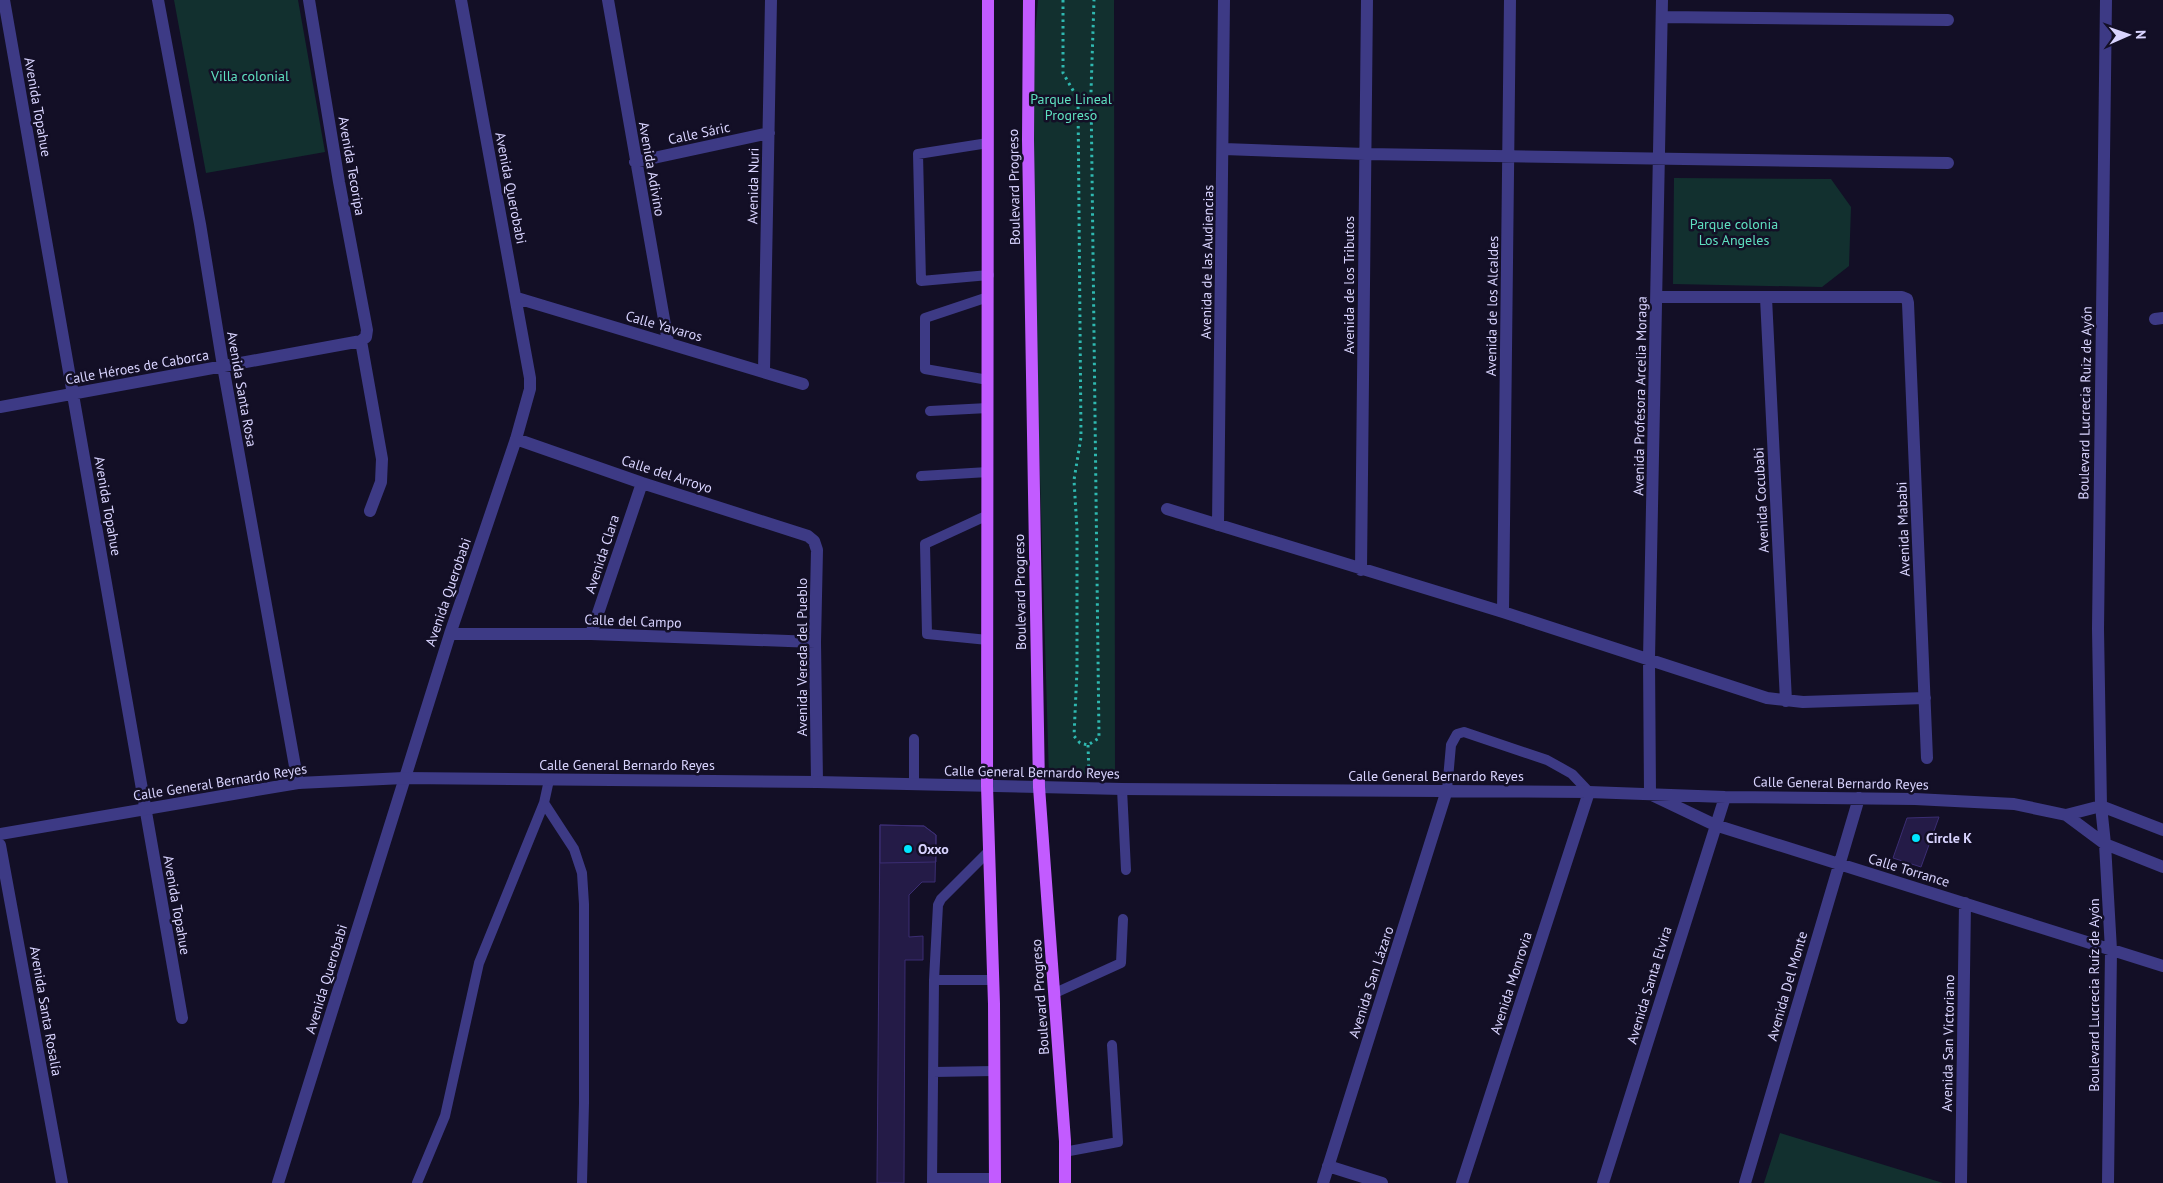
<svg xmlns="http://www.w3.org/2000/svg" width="2163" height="1183" viewBox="0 0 2163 1183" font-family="'PT Sans',sans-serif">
<rect width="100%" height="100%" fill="#130f26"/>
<path fill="#12302f" d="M174,0h124l27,152 -119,21z
M1038,0h76l1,772 -66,6 -20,-673z
M1674,178l157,1 20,28 -2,59 -27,21 -149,-3z
M1780,1133l163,50h-179z"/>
<path fill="#241b47" stroke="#3b2d73" d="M1939,817l-18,50 -28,-9 14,-40z
M880,825l44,1 12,9 -1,47h-13l-13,13v42l14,-1v24h-18l-1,223h-27z
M880,825l44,1 12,9v27l-56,1z"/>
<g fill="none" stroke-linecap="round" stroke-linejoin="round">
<path stroke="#2fb8b0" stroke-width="3" stroke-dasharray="2.5 4" stroke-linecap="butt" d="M1063,0v73l15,26 3,338 -7,43 3,50v140l-3,66 6,7 8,2 11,-7 -8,-646 3,-92
M1088,745l1,30"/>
<path stroke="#3d3a85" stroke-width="10" d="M988,143l-70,11 3,127 68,-6
M988,380l-63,-11v-51l63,-21
M930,411l58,-3
M921,476l67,-4
M988,640l-61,-6 -2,-90 63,-29
M914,739v45
M1122,789l4,81
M1447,790l4,-45 6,-11 7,-2 83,28 25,14 17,18
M544,803l30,46 8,24 2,31v199l-2,80
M934,980h59
M1055,993l66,-30 2,-44
M933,1072l61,-1
M1064,1152l54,-10 -6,-97
M932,1178h63
M417,1183l28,-67 34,-153 65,-160 5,-23
M932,1183l2,-203 4,-75 3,-6 48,-48"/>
<path stroke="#3d3a85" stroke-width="12" d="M4,0l178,1018
M158,0l42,224 23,142 75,417
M608,0l60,342
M1662,0l-13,659 1,135 65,31 448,141
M2106,0l-8,629 3,177 4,38 6,106 -3,233
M1662,17l286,3
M1224,149l141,5 583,9
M635,162l134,-29
M1657,297h245l5,2 1,4 19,455
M517,298l286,86
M1766,298l20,403
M2155,319l8,-1
M361,341l21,118 -1,23 -11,29
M764,371l7,-371
M0,407l361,-66 5,-4 1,-7 -28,-148 -30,-182
M516,439l126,44 166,53 6,5 3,9 -2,92 2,140
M1167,509l336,103 264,86 36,4 122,-4
M1218,525l6,-525
M1361,570l6,-570
M1503,612l7,-612
M450,634h141l224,8
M591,634l51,-151
M1039,787l83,2 467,3 136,5 190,2 99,5 52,11 39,29 58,23
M2066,815l35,-9 62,24
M0,845l62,338
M1328,1166l54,17
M278,1183l172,-549 66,-195 14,-50v-11l-69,-378
M1323,1183l124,-393
M1462,1183l127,-391
M1603,1183l122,-386
M1745,1183l114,-385
M1961,1183l4,-280"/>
<path stroke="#3d3a85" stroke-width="12" d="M0,834l298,-51 106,-5 413,4 222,5"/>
<path stroke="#c25bff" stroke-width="12" d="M988,0l-1,786 7,218 1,179
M1029,0l-1,140 11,647 26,354v42"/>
</g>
<g fill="#00e5ff" stroke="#130f26" stroke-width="2">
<circle cx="1916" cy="838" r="5"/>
<circle cx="908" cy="849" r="5"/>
</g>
<g text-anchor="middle" stroke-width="5" stroke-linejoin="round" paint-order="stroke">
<g font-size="14" fill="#5fe0c0" stroke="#130f26">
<text x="250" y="81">Villa colonial</text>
<text x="1071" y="104">Parque Lineal<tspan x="1071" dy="16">Progreso</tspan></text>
<text x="1734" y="229">Parque colonia<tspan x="1734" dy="16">Los Angeles</tspan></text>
</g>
<g font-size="14" fill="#d9d4ff" stroke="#130f26">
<text transform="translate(38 107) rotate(80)" y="5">Avenida Topahue</text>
<text transform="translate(699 133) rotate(-12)" y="5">Calle Sáric</text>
<text transform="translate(352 166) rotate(80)" y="5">Avenida Tecoripa</text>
<text transform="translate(652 169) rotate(80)" y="5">Avenida Adivino</text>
<text transform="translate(753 186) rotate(-89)" y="5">Avenida Nuri</text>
<text transform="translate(1014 187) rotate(-91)" y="5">Boulevard Progreso</text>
<text transform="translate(511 188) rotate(79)" y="5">Avenida Querobabi</text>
<text transform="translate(1207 262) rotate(-89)" y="5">Avenida de las Audiencias</text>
<text transform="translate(1349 285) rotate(-90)" y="5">Avenida de los Tributos</text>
<text transform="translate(1492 306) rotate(-89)" y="5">Avenida de los Alcaldes</text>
<text transform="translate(664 326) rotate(16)" y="5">Calle Yavaros</text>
<text transform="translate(137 367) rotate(-10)" y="5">Calle Héroes de Caborca</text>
<text transform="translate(242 389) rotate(80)" y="5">Avenida Santa Rosa</text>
<text transform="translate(1640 396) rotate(-89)" y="5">Avenida Profesora Arcelia Moraga</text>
<text transform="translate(2085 403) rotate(-89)" y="5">Boulevard Lucrecia Ruiz de Ayón</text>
<text transform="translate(667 474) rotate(18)" y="5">Calle del Arroyo</text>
<text transform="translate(1761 500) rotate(-93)" y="5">Avenida Cocubabi</text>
<text transform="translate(108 506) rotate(80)" y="5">Avenida Topahue</text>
<text transform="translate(1903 529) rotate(-92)" y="5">Avenida Mababi</text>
<text transform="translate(602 554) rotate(-72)" y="5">Avenida Clara</text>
<text transform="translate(448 592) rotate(-71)" y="5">Avenida Querobabi</text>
<text transform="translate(1020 592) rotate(-91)" y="5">Boulevard Progreso</text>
<text transform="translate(633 621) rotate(2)" y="5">Calle del Campo</text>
<text transform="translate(802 657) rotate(-90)" y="5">Avenida Vereda del Pueblo</text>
<text x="627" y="770">Calle General Bernardo Reyes</text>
<text transform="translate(1032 772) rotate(1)" y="5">Calle General Bernardo Reyes</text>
<text x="1436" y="781">Calle General Bernardo Reyes</text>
<text transform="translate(220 782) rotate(-9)" y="5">Calle General Bernardo Reyes</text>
<text transform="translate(1841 783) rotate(1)" y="5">Calle General Bernardo Reyes</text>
<text transform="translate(1909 870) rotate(17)" y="5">Calle Torrance</text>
<text transform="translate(177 905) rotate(80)" y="5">Avenida Topahue</text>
<text transform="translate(326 979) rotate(-73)" y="5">Avenida Querobabi</text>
<text transform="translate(1371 982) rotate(-72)" y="5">Avenida San Lázaro</text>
<text transform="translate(1511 983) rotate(-72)" y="5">Avenida Monrovia</text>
<text transform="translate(1649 985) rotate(-73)" y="5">Avenida Santa Elvira</text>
<text transform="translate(1787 986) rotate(-74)" y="5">Avenida Del Monte</text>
<text transform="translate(2094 995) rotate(-90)" y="5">Boulevard Lucrecia Ruíz de Ayón</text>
<text transform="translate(1040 997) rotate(-94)" y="5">Boulevard Progreso</text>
<text transform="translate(46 1011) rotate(80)" y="5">Avenida Santa Rosalía</text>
<text transform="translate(1948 1043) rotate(-89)" y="5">Avenida San Victoriano</text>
</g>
<g font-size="14" font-weight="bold" fill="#d9d4ff" stroke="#130f26" text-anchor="start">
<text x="1926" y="843">Circle K</text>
<text x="918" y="854">Oxxo</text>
</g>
</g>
<g transform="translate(2128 35) rotate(88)" stroke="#130f26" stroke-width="4" paint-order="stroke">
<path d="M0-4L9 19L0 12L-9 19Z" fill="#d9d4ff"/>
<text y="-8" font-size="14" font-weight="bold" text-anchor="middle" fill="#d9d4ff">N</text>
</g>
</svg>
